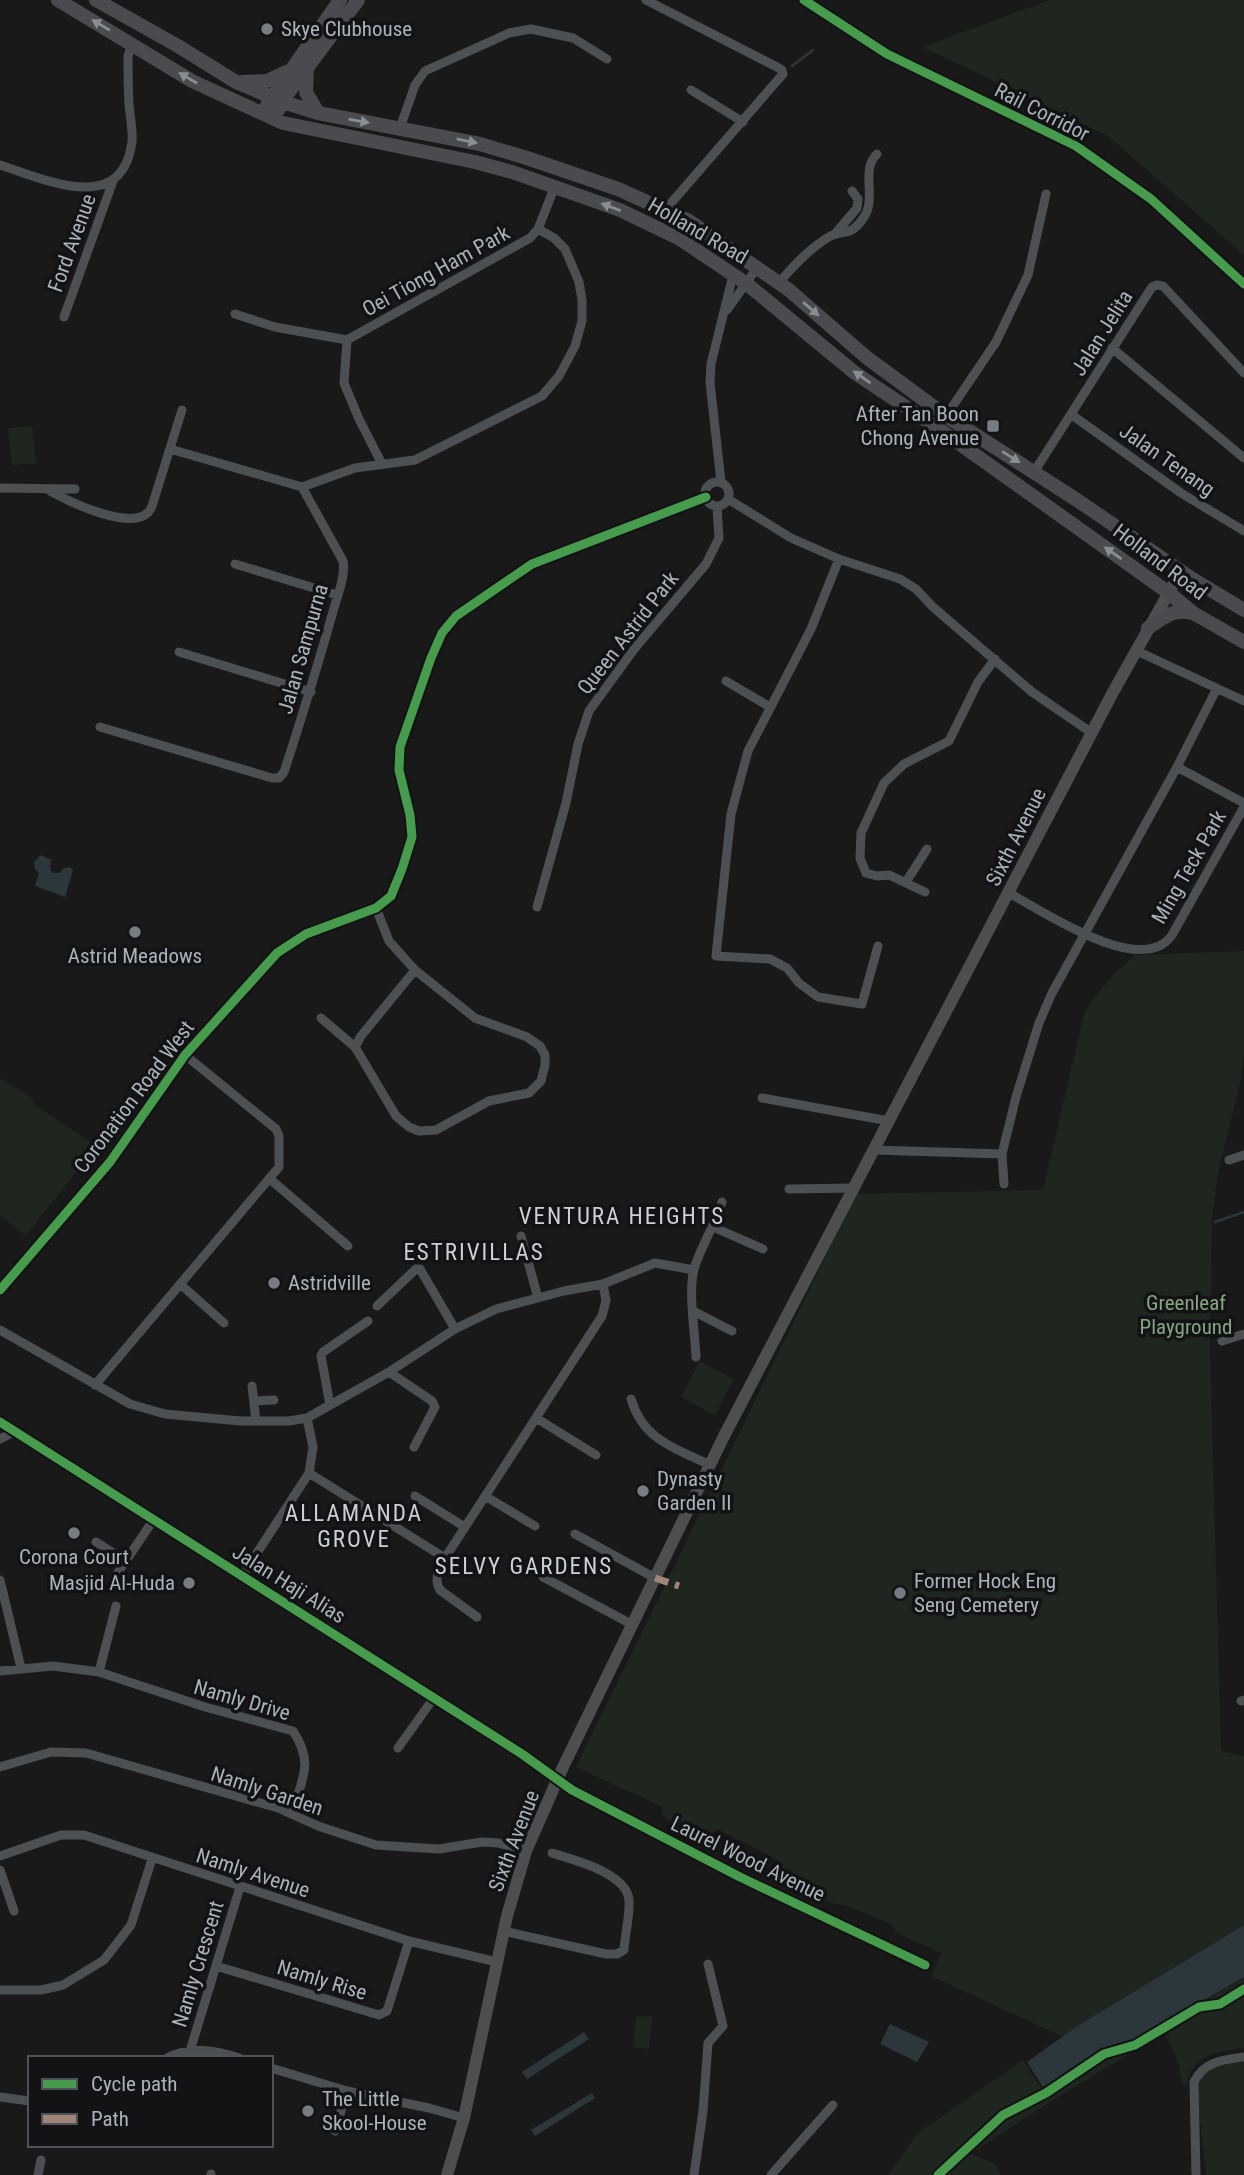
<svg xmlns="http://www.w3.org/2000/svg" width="1244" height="2175" viewBox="0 0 1244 2175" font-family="'Roboto Condensed',sans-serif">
<rect width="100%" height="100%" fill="#191919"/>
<path fill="#1f261f" d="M1050,0h194v255l-136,-119 -185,-89z
M32,426l4,37 -24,2 -4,-37z
M1244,951v103l-4,30 -23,94 -5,42 -2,130 11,401 23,5v169l-73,44 24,38 49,-29v70c-27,4 -52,5 -57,37h-5c-2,-19 -8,-36 -18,-52l-114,69 -80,52 26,10 4,11h-112l29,-41 106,-74 22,34 -1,-4 59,-37 30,-10 27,-16 -23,10 -21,-33 -53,33 -132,-61 10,-23 -42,-19 -9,-10 -41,-18 -18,-3 -46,-23 -7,-20 -60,-31 -12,10 -12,-4 -32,-20 1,-8 -87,-40 280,-573 187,-4 42,-180 26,-33 24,-22z
M0,1078l35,22 -2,4 63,42 -70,90 -26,-21z
M700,1361l34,18 -19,36 -34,-18z
M636,2016l16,1 -3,32 -16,-2z
M1244,2062v113h-38l-10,-91c10,-19 28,-19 48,-22z"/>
<path fill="#2c373b" d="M41,855l10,5 -1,10 4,3h5l5,-5 6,-1 3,3 -8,27 -30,-11 4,-13 -4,-4 -1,-7z
M1244,1925v52l-112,65 -29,10 -59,37 -17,-27 49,-35z
M890,2024l39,18 -12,20 -37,-18z
M584,2032l5,7 -62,40 -5,-7z
M592,2093l3,5 -60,38 -4,-6z"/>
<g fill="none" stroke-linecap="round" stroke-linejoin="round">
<path stroke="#2c373b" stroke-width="2.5" d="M792,66l21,-16
M1215,1222l29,-10"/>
<path stroke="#4d5052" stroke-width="9" d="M646,0l129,66 7,4 1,4 -118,136
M691,90l52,32
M400,128l15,-43 10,-14 84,-38 22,-4 42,9 34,21
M0,165c45,14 122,52 132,-23 1,-12 -2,-26 -3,-37 -1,-17 -1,-33 -1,-49l4,-12
M835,234l22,-26 1,-9 -6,-8
M779,283c14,-17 29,-33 48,-45 15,-10 23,1 37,-21 13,-19 -4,-47 13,-63
M727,310l30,-42
M235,314l40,13 72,13 183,-102 8,-9 17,-43
M64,317l49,-136
M347,340l-3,43 15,36 23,45
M1112,348l132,110
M1072,415l109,78 63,38
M944,419l52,-77 32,-67 18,-81
M1034,472l118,-185 5,-2 6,1 81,87
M721,482l-11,-100 1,-18 22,-89
M705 494a12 12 0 1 1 24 0a12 12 0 1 1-24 0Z
M302,487l53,-19 60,-8 127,-64 17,-20 16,-30 7,-25v-21l-3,-18 -14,-33 -11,-11 -16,-9
M0,488l75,1
M47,489c19,12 94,48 105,17l30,-96
M728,499l63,39 48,21 61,20 16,10 17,18 99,85 60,41
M839,559l-28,70 -63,122 -17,63 -15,142 54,3 17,9 12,15 19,14 44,7 16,-58
M235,564l102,31
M1137,651l107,50
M179,652l132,40
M726,681l44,26
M100,727l172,51h7l5,-6c17,-52 33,-104 48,-157 4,-16 14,-38 11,-54l-41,-74 -132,-38
M1177,767l67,36
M906,882l21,-33
M925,892l-36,-17 -12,1 -11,-3 -6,-15 1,-25 23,-50 20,-19 45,-23 29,-59 17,-23
M1009,893c33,18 133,86 163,42l72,-128
M537,907l29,-104 12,-59 11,-33 46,-63 71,-84 13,-26 -2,-32
M321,1018l34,29 41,69 13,11 10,4 17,-1 53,-29 40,-8 12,-12 4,-16v-10l-5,-9 -13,-9 -52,-19 -60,-48 -26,-29 -13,-33
M355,1047l6,-11 54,-66
M762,1098l127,23
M874,1150l128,4
M1229,1160l15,-5
M270,1179l78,67
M1004,1184l-2,-30 14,-57 23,-74 13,-30 125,-226 40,-79
M789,1189l66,-1
M713,1227l50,22
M521,1236l17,62
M180,1284l44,39
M0,1290l110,-128 75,-107 92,-102 29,-19 70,-26 15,-12 11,-27 10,-32 -2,-22 -11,-45 1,-23 31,-89 11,-25 14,-17 76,-52 174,-67
M377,1306l39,-37h4l35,60
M693,1311l39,20
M0,1330l130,74 35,10 76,7h48l18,-3 82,-46 66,-43 41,-20 68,-18 39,-7 52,-21 39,7
M1222,1341l22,-7
M696,1357c-1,-24 -8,-66 -2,-88 7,-23 21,-44 28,-67
M389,1372l43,29 3,6 -21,40
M95,1385l184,-218v-31l-3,-7 -91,-74
M252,1386l4,35
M631,1399c12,41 44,49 79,66
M254,1401l20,-1
M330,1405l-9,-49 2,-4 45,-31
M536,1418l60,37
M0,1422l522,332 50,36 168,87 185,88
M0,1439l15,-8
M309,1473l136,85
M415,1496l50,31
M485,1496l50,30
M575,1534l80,44
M96,1542l30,19
M117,1574l37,-55
M242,1576l67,-103 4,-26 -6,-29
M543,1577l90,48
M0,1580l21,88
M477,1617l-37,-27c-7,-11 0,-22 5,-32l157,-242 4,-15 -3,-17
M0,1671l53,-5 46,6 106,35 88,24c22,33 8,49 -1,83
M99,1672l17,-66
M1241,1701l3,-1
M398,1748l35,-49
M0,1767l51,-15 35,1 192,55 40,18 58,19 63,4 43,-7 16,1 28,8
M0,1856l61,-21h23l325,106 88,21
M0,1870l14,41
M503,1931l103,23h11l7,-4c1,-16 6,-34 5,-50 -2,-27 -55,-40 -77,-47
M216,1966l163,49 8,-4 22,-70
M0,1990h41l22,-5 41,-25 27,-35 21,-66
M190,2051l50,-164
M167,2058c23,-12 48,-8 72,0
M271,2068l76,23 82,17 35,10
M0,2097l30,4
M335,2131l12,-40
M38,2175l3,-15
M211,2175v-1
M694,2175l9,-64 5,-68 15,-17 -15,-62
M771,2175l62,-70
M1196,2175l-2,-93c10,-21 29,-22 50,-25"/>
<path stroke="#4c4e50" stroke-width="12" d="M447,2175l17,-57 43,-202 19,-65 37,-84 161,-331 388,-742 69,-123"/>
<path stroke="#4a4b4e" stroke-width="14" d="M58,0l134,81 91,42 192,39 37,10 108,38 60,29 67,45 108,89 84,56 230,164 24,20 51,29
M96,0l82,46 58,36 47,20 35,11 162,31 47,14 91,31 71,32 100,69 77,67 80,59 131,84 117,80 50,30
M307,68l-1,24 12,21
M242,82l25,-1 19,-9
M267,105l73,-105
M279,109l9,-16 70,-93
M1148,628c15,-10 25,-20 44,-15"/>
<path stroke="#a18479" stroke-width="7" stroke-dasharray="14 7" stroke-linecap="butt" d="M655,1578l24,8"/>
<defs>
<path id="cycleway" d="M804,0l83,54 189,92 75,53 93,85
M0,1290l110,-128 75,-107 92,-102 29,-19 70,-26 15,-12 11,-27 10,-32 -2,-22 -11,-45 1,-23 31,-89 11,-25 14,-17 76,-52 174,-67
M0,1422l522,332 50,36 168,87 185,88
M938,2175l65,-60 43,-22 58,-39 31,-9 64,-38 21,-3 24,-15"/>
</defs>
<use href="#cycleway" stroke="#131315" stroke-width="13"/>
<use href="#cycleway" stroke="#469c4c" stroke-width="9"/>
</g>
<defs><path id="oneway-solid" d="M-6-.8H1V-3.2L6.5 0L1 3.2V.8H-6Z" transform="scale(1.75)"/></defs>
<g fill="#888e94">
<use href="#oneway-solid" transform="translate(101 25) rotate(-149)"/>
<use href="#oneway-solid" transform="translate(188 78) rotate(-150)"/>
<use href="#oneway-solid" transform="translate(359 121) rotate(10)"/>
<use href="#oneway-solid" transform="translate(467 141) rotate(11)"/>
<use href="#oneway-solid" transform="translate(611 207) rotate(-159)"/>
<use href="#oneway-solid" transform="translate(811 309) rotate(41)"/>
<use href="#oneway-solid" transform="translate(862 377) rotate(-145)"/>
<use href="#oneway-solid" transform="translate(1011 457) rotate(32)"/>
<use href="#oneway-solid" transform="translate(1113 553) rotate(-145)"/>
</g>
<g fill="#777c82" stroke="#131315" stroke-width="2.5">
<circle cx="267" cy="29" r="7"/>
<rect x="986" y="419" width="14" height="14" rx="3.5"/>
<circle cx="135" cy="932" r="7"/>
<circle cx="274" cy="1283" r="7"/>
<circle cx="643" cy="1491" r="7"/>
<circle cx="74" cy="1533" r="7"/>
<circle cx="189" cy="1583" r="7"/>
<circle cx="900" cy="1593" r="7"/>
<circle cx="308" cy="2111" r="7"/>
</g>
<g text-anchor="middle" stroke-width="7" stroke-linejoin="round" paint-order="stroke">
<g font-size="21" fill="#aab2ba" stroke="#131315" text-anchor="start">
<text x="281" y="36">Skye Clubhouse</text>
<text x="979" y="421" text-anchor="end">After Tan Boon<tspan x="979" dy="24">Chong Avenue</tspan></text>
<text x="135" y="963" text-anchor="middle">Astrid Meadows</text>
<text x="288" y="1290">Astridville</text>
<text x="657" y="1486">Dynasty<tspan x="657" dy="24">Garden II</tspan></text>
<text x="74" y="1564" text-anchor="middle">Corona Court</text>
<text x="914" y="1588">Former Hock Eng<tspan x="914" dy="24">Seng Cemetery</tspan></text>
<text x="175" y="1590" text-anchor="end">Masjid Al-Huda</text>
<text x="322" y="2106">The Little<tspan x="322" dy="24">Skool-House</tspan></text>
</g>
<g font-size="21" fill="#aab2ba" stroke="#131315">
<text transform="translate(1042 112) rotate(27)" y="7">Rail Corridor</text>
<text transform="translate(698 231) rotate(30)" y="7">Holland Road</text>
<text transform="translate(72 243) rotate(-70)" y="7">Ford Avenue</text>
<text transform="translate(436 271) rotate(-29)" y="7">Oei Tiong Ham Park</text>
<text transform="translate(1102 333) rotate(-58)" y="7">Jalan Jelita</text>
<text transform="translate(1167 460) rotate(35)" y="7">Jalan Tenang</text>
<text transform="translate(1160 562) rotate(37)" y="7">Holland Road</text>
<text transform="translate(628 633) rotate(-52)" y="7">Queen Astrid Park</text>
<text transform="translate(303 649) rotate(-74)" y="7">Jalan Sampurna</text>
<text transform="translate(1016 837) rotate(-63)" y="7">Sixth Avenue</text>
<text transform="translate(1189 867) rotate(-60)" y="7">Ming Teck Park</text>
<text transform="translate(134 1097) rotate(-53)" y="7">Coronation Road West</text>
<text transform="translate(289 1584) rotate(32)" y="7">Jalan Haji Alias</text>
<text transform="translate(242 1700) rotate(16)" y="7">Namly Drive</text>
<text transform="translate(267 1791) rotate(18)" y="7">Namly Garden</text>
<text transform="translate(514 1841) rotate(-69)" y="7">Sixth Avenue</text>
<text transform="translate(748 1859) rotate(26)" y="7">Laurel Wood Avenue</text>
<text transform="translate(253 1873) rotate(18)" y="7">Namly Avenue</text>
<text transform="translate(198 1964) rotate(-73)" y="7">Namly Crescent</text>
<text transform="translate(322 1980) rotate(17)" y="7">Namly Rise</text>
</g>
<g font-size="21" fill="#86a582" stroke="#131315">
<text x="1186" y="1310">Greenleaf<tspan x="1186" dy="24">Playground</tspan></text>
</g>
<g font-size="23" letter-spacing="2" fill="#cbd0d6" stroke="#131315">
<text x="622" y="1224">VENTURA HEIGHTS</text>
<text x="474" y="1260">ESTRIVILLAS</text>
<text x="354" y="1521">ALLAMANDA<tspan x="354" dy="26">GROVE</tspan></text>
<text x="524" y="1574">SELVY GARDENS</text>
</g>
</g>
<rect x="28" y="2056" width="245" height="91" fill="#131315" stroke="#4f5357" stroke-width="2"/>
<rect x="42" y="2079" width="35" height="10" fill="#469c4c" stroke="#4f5357" stroke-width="2"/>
<text x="91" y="2091" font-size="21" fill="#aab2ba">Cycle path</text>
<rect x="42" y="2114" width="35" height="10" fill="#a18479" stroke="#4f5357" stroke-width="2"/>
<text x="91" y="2126" font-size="21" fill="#aab2ba">Path</text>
</svg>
